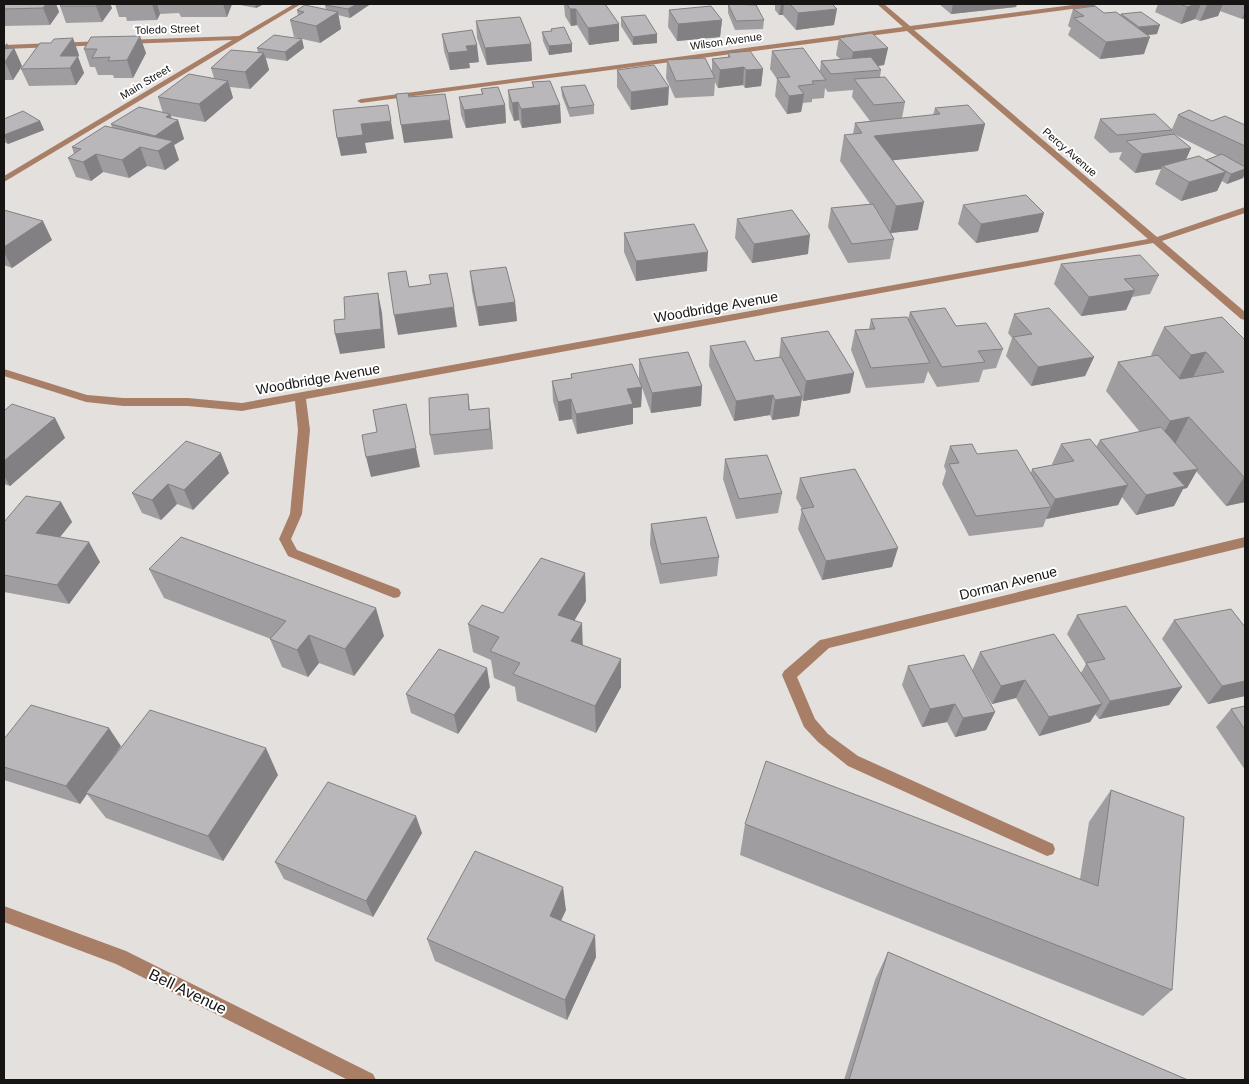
<svg xmlns="http://www.w3.org/2000/svg" width="1249" height="1084" viewBox="0 0 1249 1084" font-family="Helvetica,sans-serif">
<rect width="100%" height="100%" fill="#e3e0dd"/>
<g fill="none" stroke-linecap="round" stroke-linejoin="round">
<path fill="#a87f66" fill-rule="evenodd" d="M294,4h7l-297,178v-6l228,-136 -106,4h-3v-4l116,-4z
M877,4h7l26,22 170,-22h17l-3,2 -180,24 243,207 88,-30v6l-83,28 83,71v8l-4,-1 -88,-76 -847,156 4,31 -8,84 -11,25 6,11 102,39 2,4 -2,4 -5,1 -106,-42 -9,-17 11,-25 8,-84 -3,-29 -53,10 -54,-5h-65l-37,-4 -82,-26v-7l83,26 36,3h65l54,5 906,-164 -241,-208 -546,72 -4,-2 4,-2 542,-72z
M104,41h3v4l-103,4v-4z
M1245,537v10l-416,101 -32,29 18,42 13,15 30,22 195,88 2,5 -2,5 -6,2 -199,-90 -30,-24 -14,-15 -22,-52 2,-4 36,-31 5,-1z
M4,906l122,45 247,123 3,6h-28l-232,-116 -112,-42z"/>
</g>
<path fill="#9f9da0" fill-rule="evenodd" d="M4,4h52l3,8 -9,13 -46,1z
M110,4l2,4 -10,14 -36,1 -6,-17z
M115,4h117l-5,13h-46l-2,-4 -19,1 -3,6 -30,1 -1,-4h-7z
M235,4h29l-8,4z
M326,4h43v1l-19,13 -12,-3 3,14 -21,14 -26,-6 -4,-17 8,-4 -1,-6h29l-1,-5z
M564,4h41l14,20v17l-30,4 -12,-20 -6,1 -6,-10z
M728,4l36,16 -1,9 -28,1 -7,-17z
M775,4h57l2,21 -38,5 -13,-15h-4l-4,-5z
M939,4h78l-1,3 -65,7z
M1158,4h87v14l-3,1 -22,-8 -2,5 -18,5 -5,-2 -14,5 -26,-12z
M1073,9l47,6 1,-1 36,20 -10,1 -3,19 -44,5 -32,-24 3,-7 -3,-2z
M669,10l53,10 -2,17 -43,4 -9,-14z
M621,17l36,17v9l-24,2 -12,-19z
M476,21l55,23 1,17 -45,4 -10,-27z
M551,29l21,15v8l-23,3 -6,-14 -1,-9h9z
M442,34l37,28 -10,1 1,5 -20,2 -6,-19z
M91,37l55,16 -13,25h-19l-1,-3h-15l-3,-8h-5l-6,-18z
M839,38l49,10 -4,17 -6,1 3,4 -1,7 25,25 -3,16 31,-3 2,-7 50,16 -7,27 -86,9 26,70 -27,3 3,6 -4,20 -42,4 -20,-36 3,-19 39,-4 -30,-43 4,-26 9,-1 2,-11 15,-2 -18,-24 1,-7 -25,2 -3,-4 -1,10 -12,1v3l-9,1 -2,9 -14,2 -12,-18 2,-17 -7,-10 2,-18 48,20 1,-10 19,-2 -4,-4z
M4,43l5,6 5,-1 8,18 -9,14h-9z
M257,48h47l-17,13 -21,-3 3,12 -19,19 -20,-2 3,11 -28,24 -34,-6 1,3 6,1 6,19 -10,6 5,15 -14,10 -18,-4 -18,12 -26,-6 -12,9 -15,-4 -8,-19 6,-4 -2,-7 40,-20 -1,-3 52,-11 -5,-16 56,-19 -3,-10 47,-16z
M728,53l35,16 -2,17 -16,2 -2,-3 -25,3 -3,-6 -1,14 -39,2 -9,-20 1,-18 45,11v-12l16,-2z
M79,55l-1,2 6,16 -8,12 -47,1 -8,-17z
M617,70l51,35 -37,5 -14,-23z
M532,82l28,23 1,18 -39,5 -3,-8 -5,1 -5,-13 -1,-18 25,-3z
M561,87l33,18v9l-24,3 -8,-21z
M481,89l24,16 1,18 -40,5 -5,-13 -2,-18 23,-3z
M1178,115l34,6 33,4v48l-2,5 -16,6 -5,-3 -5,10 -36,10 -26,-17 6,-15 -26,4 -16,-14 3,-7 -12,1 -16,-15 6,-19 72,10zM1174,134l44,22 -12,4 -20,-1 5,-11z
M4,119l36,2 4,9 -36,14 -4,-2z
M963,205l81,8 -6,19 -62,11 -18,-19z
M4,210l48,30 -40,28 -8,-3z
M737,219l71,35 -56,9 -17,-25z
M624,233l83,38 -71,10 -12,-29z
M1061,264l98,11 -9,19 -18,3 -6,13 -45,6 -27,-32z
M470,271l45,31 2,19 -38,5 -7,-35z
M910,312l46,14 47,23 -7,19 -13,2 -4,12 -42,5 -9,-16 -4,12 -58,5 -15,-38 4,-20 14,-1 2,-10h37z
M1014,314l80,43 -9,19 -54,10 -25,-30 6,-18 -4,-5z
M1164,327l81,13v162l-19,4 -30,-35 -9,17 -4,1 -9,17 -38,9 -14,-18 -4,8 -72,14 -3,8 -74,9 -27,-52 4,-13 -2,-5 6,-20 27,8 54,19 1,-4 21,-4 -1,-1 9,-20 35,3 4,-7 40,-8 -34,-41 12,-29 34,-6 -1,-1z
M781,338l73,35 -4,20 -47,8 -1,-2 -3,17 -27,4 -2,-5 -36,6 -25,-55 1,-20 45,15 24,-3z
M639,359l63,27 -1,20 -50,7 -12,-34z
M571,374l71,13 -1,20 -8,1v16l-56,10 -5,-15 -13,2 -6,-20 -1,-20 19,-3z
M468,394l2,16 19,-2 4,41 -59,6 -4,-20z
M4,411l51,7 10,20 -55,48 -6,-2z
M186,441l43,32 -36,37 -16,-6 -16,16 -19,-7 -10,-20z
M725,459l57,34 -4,20 -42,6 -13,-40z
M800,478l92,89 -70,13 -24,-51 4,-20 -6,-11z
M61,502l11,20 -12,15 40,25 -31,42 -65,-12v-70z
M651,524l68,33 -2,19 -57,8 -10,-40z
M149,569l235,67 -30,40 -35,-13 -11,14 -26,-10 -12,-28h1l-107,-41z
M585,573l1,28 -12,20 9,24 38,42 -25,46 -79,-32 -2,-14 -21,-9 -3,-18 -18,-8 -5,-28 35,-11z
M1077,615l105,72 -13,18 -70,14 -4,-5 -5,8 -51,14 -23,-38 -24,6 -20,-33 8,-19 101,21 5,-9 -19,-30z
M1174,620l71,7v69l-37,8 -46,-65z
M908,666l87,46 -9,18 -31,7 -8,-15 -25,5 -20,-42z
M490,687l-32,47 -47,-21 -5,-19z
M1245,706v64l-29,-43 15,-18z
M4,739l117,7 -9,13 166,16 -55,86 -117,-43 -19,-24 -7,10 -76,-24z
M1111,790l61,200 -29,26 -403,-161 5,-31 335,55 9,-57z
M422,833l-49,84 -89,-38 -9,-17z
M566,910l-5,11 35,36 -29,63 -132,-59 -8,-22z
M888,952l300,128h-344l31,-100z"/>
<path fill="#828082" d="M46,4h10l3,8 -9,13 -7,-17z
M97,4h13l2,4 -10,14 -6,-16z
M152,4h5l3,10 -3,6z
M223,4h9l-5,13z
M255,4h9l-8,4z
M357,4h12v1l-19,13 -2,-9z
M781,4h3l-1,11h-4z
M953,4h64l-1,3 -65,7z
M1197,4h4l-6,15 -14,5 6,-17z
M1210,4h13l-5,12 -18,5 7,-16z
M570,9h6l1,16 -6,1z
M837,9l-3,16 -38,5 2,-17z
M1245,11v7l-3,1z
M338,12l3,17 -21,14 -4,-17z
M722,20l-2,17 -43,4 1,-17z
M619,24v17l-30,4 -1,-17z
M1160,25l-3,9 -21,2 3,-9z
M657,34v9l-24,2v-8z
M140,36l6,17 -13,25 -6,-18z
M1150,37l-6,17 -44,5 6,-17z
M73,38l6,17 -1,2 6,16 -8,12 -6,-17 -10,-12z
M302,39l2,9 -17,13 -2,-9z
M7,43l4,10 3,-5 8,18 -9,14 -8,-18 -1,-15z
M531,44l1,17 -45,4 -2,-17z
M572,44v8l-23,3v-9z
M477,45l2,17 -10,1 1,5 -20,2 -2,-17 18,-7z
M888,48l-4,17 -34,5 3,-18z
M264,53l5,17 -19,19 -5,-17z
M744,67l-1,18 -25,3 2,-18z
M763,69l-2,17 -16,2 1,-18z
M228,81l5,17 -28,24 -6,-18z
M669,87l-1,18 -37,5v-18z
M804,94l-3,18 -14,2 2,-18z
M518,102l1,18 -5,1 -2,-18z
M505,105l1,18 -40,5 -2,-18z
M560,105l1,18 -39,5 -1,-19z
M170,114l3,10 5,-4 6,19 -10,6 5,15 -14,10 -7,-19 2,-1 -5,-14 11,-19z
M450,120l3,18 -49,5 -3,-18z
M40,121l4,9 -36,14 -4,-9z
M391,121l3,18 -29,4 2,10 -26,3 -4,-18 24,-14z
M985,124l-7,27 -109,12 5,-27z
M140,147l7,19 -18,12 -7,-18z
M1191,148l-8,18h-21l-1,3 -26,4 7,-19z
M96,154l7,18 -12,9 -8,-19z
M1245,169v4l-2,5 -16,6 4,-10z
M1226,172l-9,19 -36,10 8,-19z
M924,202l-6,28 -28,3 6,-27z
M1044,213l-6,19 -62,11 5,-19z
M43,221l9,19 -40,28 -8,-16v-5z
M810,235l-2,19 -56,9 2,-19z
M708,252l-1,19 -71,10v-20z
M1135,290l-9,20 -45,6 8,-19z
M378,293l4,20 3,35 -45,6 -5,-20z
M515,302l2,19 -38,5 -2,-19z
M454,307l3,20 -59,8 -4,-20z
M1206,352l-15,29 -15,2 15,-28z
M1094,357l-9,19 -54,10 7,-19z
M854,373l-4,20 -47,8 3,-20z
M702,386l-1,20 -50,7 1,-20z
M642,387l-1,20 -8,1v16l-56,10 -1,-20 51,-25z
M773,395l-3,20 -36,6 2,-20z
M802,396l-3,20 -27,4 3,-20z
M571,399l1,20 -13,2 -1,-19z
M489,408l2,20 2,21 -3,-20z
M1189,417l-15,29 -19,3 15,-28z
M55,418l10,20 -55,48 -6,-10v-15z
M416,448l4,19 -49,10 -5,-20z
M221,453l8,20 -36,37 -9,-20z
M1198,469l-11,19 -4,1 -9,17 -38,9 10,-20 27,-22z
M1244,477h1v25l-19,4z
M168,484l9,20 -16,16 -9,-20z
M1128,485l-10,20 -72,14 9,-20z
M61,502l11,20 -24,30 -12,-19z
M89,542l11,20 -31,42 -12,-19z
M898,548l-6,19 -70,13 4,-19z
M585,573l1,28 -25,42 -3,-28z
M376,608l8,28 -30,40 -9,-27z
M582,623l1,28 -12,-10z
M309,635l10,28 -11,14 -11,-27z
M621,659v28l-25,46 -1,-27z
M487,668l3,19 -32,47 -4,-19z
M1025,680l-9,18 -24,6 9,-18z
M1245,681v15l-37,8 14,-18z
M1182,687l-13,18 -70,14 11,-18z
M955,704l-8,18 -25,5 8,-18z
M1102,704l-12,18 -51,14 10,-19z
M995,712l-9,18 -31,7 8,-19z
M109,728l12,18 -33,47h-2l1,1 -7,10 -14,-18z
M266,748l12,27 -55,86 -15,-25z
M416,816l6,17 -49,84 -7,-16z
M563,887l3,23 -14,28 -2,-22z
M595,935l1,22 -29,63 -2,-20z"/>
<path fill="#b9b7ba" stroke="#828082" d="M4,4h42l-3,4 -39,1z
M62,4h35l-1,2h-36z
M326,4h31l-9,5 -23,-4z
M567,4h38l14,20 -31,4 -12,-19h-6z
M728,4l28,1 8,15 -28,1z
M790,4h42l5,5 -39,4z
M1180,4h17l-10,3z
M305,5l33,7 -22,14 -26,-6 14,-8 -7,-2z
M711,6l11,14 -44,4 -9,-14z
M1095,6l9,7 12,-1 34,25 -44,5 -32,-24 10,-2 -11,-7z
M1141,12l19,13 -21,2 -18,-13z
M645,15l12,19 -24,3 -12,-20z
M520,17l11,27 -46,4 -9,-27z
M564,27l8,17 -23,2 -7,-14 10,-1 -1,-2z
M472,30l5,15 -11,1 2,5 -20,2 -6,-19z
M872,33l16,15 -35,4 -14,-14z
M274,35l28,4 -17,13 -28,-4z
M140,36l-13,24 -19,1 2,-4 -18,1 5,-9h-13l7,-12z
M73,38l-13,18h18l-8,12 -49,1 19,-26h11l3,-4z
M14,48l-9,14h-1v-13z
M803,48l23,32 -14,1 2,3 -16,2 6,8 -15,2 -12,-18 13,-1 -18,-26z
M231,50l33,3 -19,19 -34,-4z
M750,51l13,18 -17,1 -2,-3 -24,3 -8,-11 18,-2 -2,-4z
M871,57l10,13 -50,4 -10,-13z
M705,58l10,20 -39,3 -9,-21z
M654,65l15,22 -38,5 -14,-22z
M189,74l39,7 -29,23 -41,-7z
M885,77l20,25 -31,3 -20,-26z
M550,81l10,24 -39,4 -3,-7 -6,1 -4,-13 26,-3 -2,-5z
M585,85l9,20 -25,3 -8,-21z
M498,87l7,18 -41,5 -5,-13 24,-3 -2,-5z
M408,93l1,4 36,-3 5,26 -49,5 -5,-31z
M388,105l3,16 -30,3 2,11 -26,3 -4,-28z
M968,105l17,19 -111,12 50,66 -28,4 -52,-71 18,-2 -7,-10 85,-9 -5,-6z
M139,107l31,7 -4,3 12,3 -23,16 -44,-12z
M1189,110l23,11 13,-5 20,9v21l-67,-31z
M23,111l17,10 -36,14v-16z
M1155,114l17,16 -55,5 -17,-16z
M105,126l68,15 -15,10 -18,-4 -18,13 -26,-6 -13,8 -15,-4 13,-9 -9,-2z
M1174,134l17,14 -49,6 -16,-13z
M1222,154l23,13v2l-14,5 -25,-14z
M1199,156l27,16 -37,10 -27,-16z
M1026,195l18,18 -63,11 -18,-19z
M873,204l21,35 -42,5 -21,-36z
M4,210l39,11 -39,26z
M792,210l18,25 -56,9 -17,-25z
M694,224l14,28 -72,9 -12,-28z
M1140,255l19,20 -35,4 11,11 -46,7 -28,-33z
M506,267l9,35 -38,5 -7,-36z
M406,271l3,16 22,-3 -2,-9 18,-2 7,34 -60,8 -6,-42z
M378,293l3,36 -46,5 -1,-14 11,-1 -1,-22z
M945,308l11,18 30,-3 17,26 -25,2 7,11 -43,5 -32,-55z
M1049,308l45,49 -56,10 -25,-30 19,-3 -18,-20z
M907,317l23,46 -59,5 -16,-38 20,-1 -4,-10z
M1222,317l23,23v137h-1l-55,-60 -19,4 -52,-59 40,-7 22,24 44,-7 -18,-20 -15,3 -27,-28z
M828,331l26,42 -48,8 -25,-43z
M745,341l10,20 26,-4 21,39 -27,4 -2,-5 -37,6 -26,-55z
M688,352l14,34 -50,7 -13,-34z
M632,364l10,23 -15,2 6,15 -57,10 -5,-15 -13,3 -6,-21 20,-3 -1,-4z
M468,394l1,16 20,-2 1,21 -60,6 -1,-37z
M12,404l43,14 -51,43v-50z
M406,404l10,44 -50,9 -4,-22 15,-3 -4,-22z
M1161,427l37,42 -25,4 12,13 -39,9 -46,-55z
M1090,439l38,46 -73,14 -23,-30 42,-8 -13,-17z
M186,441l35,12 -37,37 -16,-6 -16,16 -20,-7z
M972,444l5,10 40,-4 34,57 -75,9 -27,-52 10,-1 -9,-17z
M767,455l15,38 -43,6 -14,-40z
M855,469l43,79 -72,13 -25,-52 13,-2 -14,-29z
M26,496l35,6 -25,31 53,9 -32,43 -53,-10v-53z
M706,517l13,40 -58,7 -10,-40z
M181,537l195,71 -31,41 -36,-14 -12,15 -27,-11 16,-18 -137,-52z
M541,558l44,15 -27,42 24,8 -11,18 50,18 -26,47 -82,-32 7,-11 -30,-12 9,-14 -31,-13 14,-19 21,8z
M1126,606l56,81 -72,14 -24,-38 19,-4 -28,-44z
M1231,609l14,18v54l-23,5 -48,-66z
M1054,634l48,70 -53,13 -24,-37 -24,6 -21,-34z
M439,649l48,19 -33,47 -48,-21z
M964,655l31,57 -32,6 -8,-14 -25,5 -22,-43z
M31,705l78,23 -43,58 -62,-19v-28z
M1245,706v24l-14,-21z
M150,710l116,38 -58,88 -122,-43z
M766,761l332,125 13,-96 73,27 -12,173 -427,-166z
M328,782l88,34 -50,85 -91,-39z
M475,851l88,36 -13,29 45,19 -30,65 -138,-61z
M888,952l300,128h-339z"/>
<g text-anchor="middle" stroke-width="4" stroke-linejoin="round" paint-order="stroke">
<g font-size="11" fill="#161514" stroke="#fff">
<text transform="translate(167 29) rotate(-2)" y="4">Toledo Street</text>
<text transform="translate(726 41) rotate(-8)" y="4">Wilson Avenue</text>
<text transform="translate(145 82) rotate(-31)" y="4">Main Street</text>
<text transform="translate(1070 152) rotate(41)" y="4">Percy Avenue</text>
</g>
<g font-size="14" fill="#161514" stroke="#fff">
<text transform="translate(716 307) rotate(-10)" y="5">Woodbridge Avenue</text>
<text transform="translate(318 379) rotate(-10)" y="5">Woodbridge Avenue</text>
<text transform="translate(1008 583) rotate(-14)" y="5">Dorman Avenue</text>
</g>
<g font-size="16" fill="#161514" stroke="#fff">
<text transform="translate(188 991) rotate(26)" y="6">Bell Avenue</text>
</g>
</g>
<rect width="1249" height="1084" fill="none" stroke="#161514" stroke-width="10"/>
</svg>
